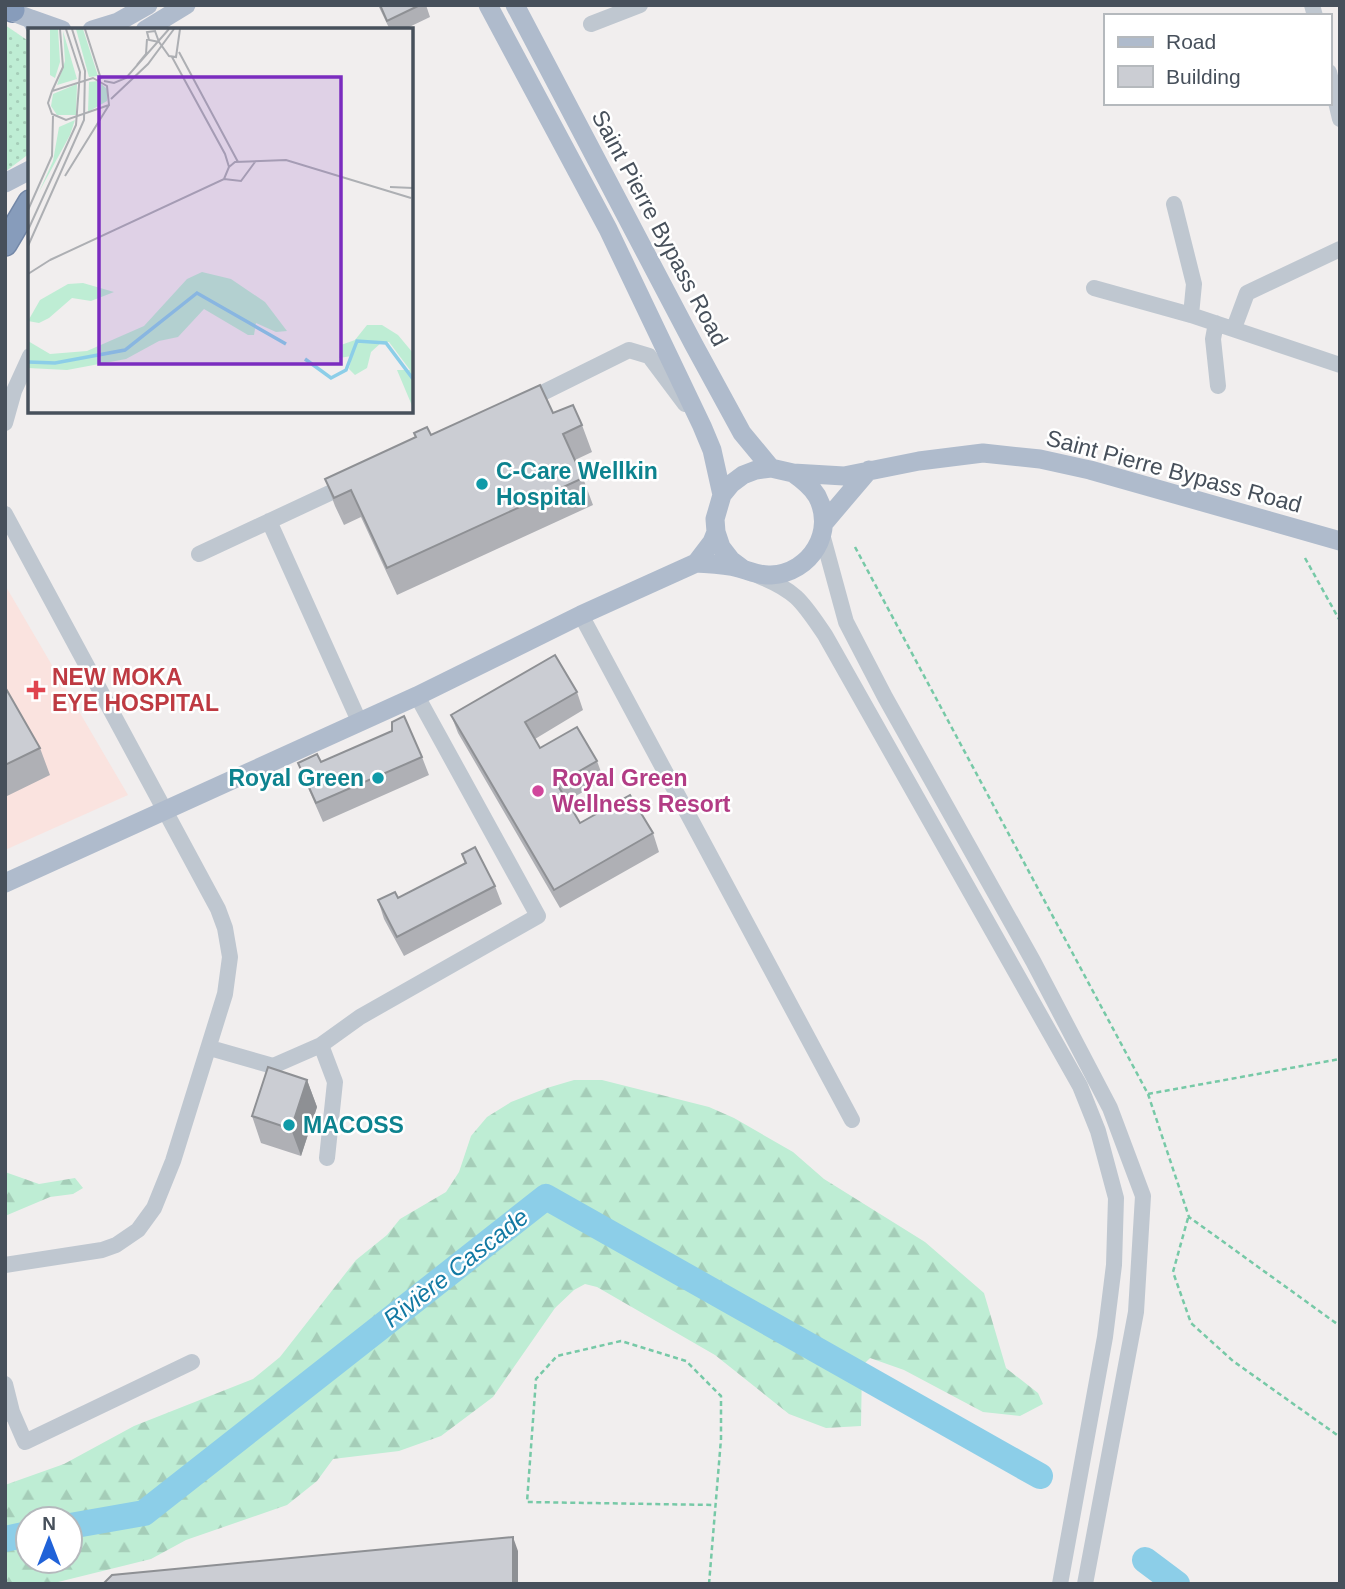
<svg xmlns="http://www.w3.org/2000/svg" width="1345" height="1589" viewBox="0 0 1345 1589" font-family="Helvetica,sans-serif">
<defs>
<pattern id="grass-dots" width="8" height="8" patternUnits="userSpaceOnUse" patternTransform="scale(1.75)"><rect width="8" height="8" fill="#beedd4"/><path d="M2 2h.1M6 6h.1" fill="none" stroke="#a5cdb8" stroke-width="1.8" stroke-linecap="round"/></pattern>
<pattern id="forest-firs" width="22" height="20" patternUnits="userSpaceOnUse" patternTransform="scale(1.75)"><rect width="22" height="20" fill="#beedd4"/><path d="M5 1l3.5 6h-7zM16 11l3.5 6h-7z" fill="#a5cdb8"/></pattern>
</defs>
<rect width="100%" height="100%" fill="#f1eeee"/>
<path fill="#fae3df" d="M5,585l123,210 -123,55z"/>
<path fill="url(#grass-dots)" d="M5,25l25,17v111l-25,19z"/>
<path fill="url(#forest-firs)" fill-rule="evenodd" d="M574,1080h28l107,27 25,11 59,34 31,27 101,63 59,51 22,75 32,25 5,11 -23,12 -37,-4 -79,-42 -34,-12 -8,8 -1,60 -35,2 -37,-14 -74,-59 -118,-68 -12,-3 -11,6 -19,18 -62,89 -52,39 -42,15 -66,8 -16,22 -30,24 -101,35 -35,19 -101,25h-45v-99l59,-21 70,-38 119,-47 27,-22 76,-97 31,-25 13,-16 46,-27 13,-20 12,-36 16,-19 24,-15 36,-14zM28,1519h42v42h-42z
M5,1172l34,12 36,-6 8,10 -10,6 -23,3 -45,19z"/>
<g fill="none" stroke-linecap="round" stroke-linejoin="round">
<path stroke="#8ccee8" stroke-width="26" d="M70,1526l74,-13 402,-316 494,279
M5,1539l23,-5
M1145,1560l32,24"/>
<defs>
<path id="highway" d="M11,5l2,5
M5,244l25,-42"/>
</defs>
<use href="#highway" stroke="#7387a7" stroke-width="26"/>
<path stroke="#77c9a7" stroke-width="2.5" stroke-dasharray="5 3.5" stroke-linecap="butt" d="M855,547l293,547 41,123 151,109
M1305,558l35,63
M1148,1094l192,-35
M1188,1218l-15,54 18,51 42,38 107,76
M709,1584l12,-145v-43l-35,-35 -65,-20 -64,15 -21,23 -9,123 188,3"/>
<path stroke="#bfc7d0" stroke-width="16" d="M1312,5l3,11
M591,24l49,-19
M1329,72l11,47
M1174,204l20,80 -3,31 149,50
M1094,288l97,27
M1216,323l-3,16 5,47
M1234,328l13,-35 93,-44
M524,402l105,-52 20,6 36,48
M5,423l9,-32 16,-35
M5,514l213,395 7,19 5,29 -5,37 -52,167 -19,47 -16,22 -22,15 -14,5 -97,15
M269,521l90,200
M822,534l24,88 39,75 148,264 77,147 33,88 -7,116 -51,272
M199,554l150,-70
M759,576c38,15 44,27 66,59l255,451 18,45 18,67 -2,67 -9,72 -45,247
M581,615l271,505
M321,1045l14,37 -8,76
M210,1048l63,18 48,-21 39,-28 178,-101 -121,-220
M5,1384l7,28 -7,2
M12,1412l13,30 167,-80"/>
<path stroke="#afbbcc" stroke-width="19" d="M488,5l120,224 94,197 10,24 10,45
M515,5l179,340 48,88 29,35
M5,9l26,10 6,11
M31,19l31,11
M92,30l26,-8 30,-17
M145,30l41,-25
M5,183l25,-13
M824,523l45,-53
M696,563c15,1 29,1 43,5 11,3 21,8 32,7 40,-2 65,-44 46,-79 -6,-10 -14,-16 -24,-23
M743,569l-12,-9 -10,-13 -5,-15 -1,-13 7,-24 9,-11 12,-9 13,-5 15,-2 22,5 51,3 75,-15 64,-8 57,6 50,11 250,71
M5,883l412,-187 164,-81 115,-52 16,-21 4,-10"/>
<use href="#highway" stroke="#879cbb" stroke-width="23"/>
</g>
<path fill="#afb0b5" d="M378,5h48l4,12 -27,13h-13z
M553,413l29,12 10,27 -17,8 8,18 10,27 -196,90 -36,-78 -17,8 -9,-19 -10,-27 106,-44z
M5,687l35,61 10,27 -45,22z
M577,692l6,18 -48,29 5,9 57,13 7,19 -37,21 13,22 73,10 6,19 -99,56 -102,-175 -7,-18z
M422,757l7,18 -106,47 -18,-41 -7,-18z
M462,854l33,32 7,18 -98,52 -20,-37 -6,-19 20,-2 67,-35z
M307,1080l10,27 -16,49 -40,-13 -9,-27z"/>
<path fill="#8e9094" d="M307,1080l10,27 -16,49 -10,-27z
M513,1537l5,14v33h-5z"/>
<path fill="#cbcdd3" stroke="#8e9094" stroke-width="2" d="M380,5h40l-33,16z
M540,385l13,28 20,-8 9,20 -19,9 20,44 -196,90 -36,-78 -17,8 -9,-19 91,-42 -2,-4 13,-6 4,8z
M555,655l22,37 -52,30 15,26 37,-21 20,34 -40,23 23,39 50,-28 23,38 -99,57 -103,-175z
M5,687l35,61 -35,17z
M404,716l18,41 -106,46 -18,-40 19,-9 4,8 71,-31v-9z
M475,847l20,39 -98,51 -19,-37 17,-8 3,6 68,-35 -4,-9z
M268,1067l39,13 -16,49 -39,-13z
M513,1537v47h-410l9,-9z"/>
<g fill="#0f9aa8" stroke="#fff" stroke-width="2.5">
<circle cx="482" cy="484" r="7"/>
<circle cx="378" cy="778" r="7"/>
<circle cx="289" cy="1125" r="7"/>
</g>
<path fill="#e0444e" stroke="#fff" stroke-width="2.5" d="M32.5 679.5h7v7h7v7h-7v7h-7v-7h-7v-7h7z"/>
<circle fill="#d1479c" stroke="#fff" stroke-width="2.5" cx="538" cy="791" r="7"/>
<g text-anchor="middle" stroke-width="5" stroke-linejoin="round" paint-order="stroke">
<g font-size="23" fill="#47505b" stroke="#fff">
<text transform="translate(660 228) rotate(62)" y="8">Saint Pierre Bypass Road</text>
<text transform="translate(1174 471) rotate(15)" y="8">Saint Pierre Bypass Road</text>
</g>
<g font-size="23" font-weight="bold" fill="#0d838f" stroke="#fff" text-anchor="start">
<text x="496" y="479">C-Care Wellkin<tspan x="496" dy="26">Hospital</tspan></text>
<text x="364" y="786" text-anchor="end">Royal Green</text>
<text x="303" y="1133">MACOSS</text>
</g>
<g font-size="23" font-weight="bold" fill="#be3a42" stroke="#fff" text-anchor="start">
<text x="52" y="685">NEW MOKA<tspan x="52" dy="26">EYE HOSPITAL</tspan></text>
</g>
<g font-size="23" font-weight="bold" fill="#b23c85" stroke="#fff" text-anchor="start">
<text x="552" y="786">Royal Green<tspan x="552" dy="26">Wellness Resort</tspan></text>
</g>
<g font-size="24" font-style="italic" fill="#1279a3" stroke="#fff">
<text transform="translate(456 1268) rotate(-38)" y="8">Rivière Cascade</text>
</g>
</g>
<g transform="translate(28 28)">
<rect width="385" height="385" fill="#f1eeee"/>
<path d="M48,1h7l15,47 -9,1zM35,3l14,48 -20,6 8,-24zM70,53l9,8v12l-19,11 1,-30zM49,56l-1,31h-19l-6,-9 2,-12zM47,92l-5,15 -31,57 14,-31 6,-34z" fill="#beedd4"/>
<path d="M22,1h8l2,33 -5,16 -5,-3zM174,244l29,7 34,23 22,29 -11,1 -20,-9 -2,12h-6l-44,-26 -26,28 -19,4 -33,18 -59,11 -39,-2v-27l22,13 37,-3 57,-25 43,-47zM55,255l31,9 -23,9 -19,-3 -23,20 -10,5 -11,-2 12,-21 28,-16zM339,297h15l16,10 15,18v55l-16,-38h13l-21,-28h-7l-11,10 -4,16 -12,7 -6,-6 3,-13 -13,2 2,-13 14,-5z" fill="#beedd4"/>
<path fill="none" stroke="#8ccee8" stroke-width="3.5" d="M277,331l26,19 15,-8 11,-29 29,2 27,36M0,334l27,1 70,-13 72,-57 89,51"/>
<path fill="none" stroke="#adafb3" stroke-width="2" d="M57,1l16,50M131,14l-4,-11 -8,1 2,8 10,2 10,14 7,1 4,-28M151,24l59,110M144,29l53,97 4,13 -5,12M109,37l9,-11 1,-15M65,50l14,8 2,19 -43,15 -14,-6 -4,-11 4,-12zM76,53l10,2 12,-5 43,-49M24,63l11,-24 -3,-38M83,71l37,-35 26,-35M201,139l6,-5 51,-2 125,38M37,148l44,-71M362,159l23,1M0,182l24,-54 1,-40M0,202l48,-105 4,-53 -14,-43M0,218l56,-126 1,-49 -13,-42M22,232l174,-81 17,2 14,-19M0,246l22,-14"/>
<path fill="#7b2cbf" fill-opacity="0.15" stroke="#7b2cbf" stroke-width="3.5" d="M71,49h242v287h-242z"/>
<rect width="385" height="385" fill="none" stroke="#47505b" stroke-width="3.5"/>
</g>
<rect width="1345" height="1589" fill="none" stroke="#47505b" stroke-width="14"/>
<rect x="1104" y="14" width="228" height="91" fill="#ffffff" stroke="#b5b9bd" stroke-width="2"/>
<rect x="1118" y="37" width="35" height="10" fill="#afbbcc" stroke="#b5b9bd" stroke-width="2"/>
<text x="1166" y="49" font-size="21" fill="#47505b">Road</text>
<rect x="1118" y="66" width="35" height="21" fill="#cbcdd3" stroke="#b5b9bd" stroke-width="2"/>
<text x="1166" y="84" font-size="21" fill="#47505b">Building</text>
<g transform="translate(49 1540)"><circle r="33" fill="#ffffff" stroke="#b5b9bd" stroke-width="2"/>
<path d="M0-5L12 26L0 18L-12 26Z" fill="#2062d8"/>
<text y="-10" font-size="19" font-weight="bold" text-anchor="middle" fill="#47505b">N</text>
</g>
</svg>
